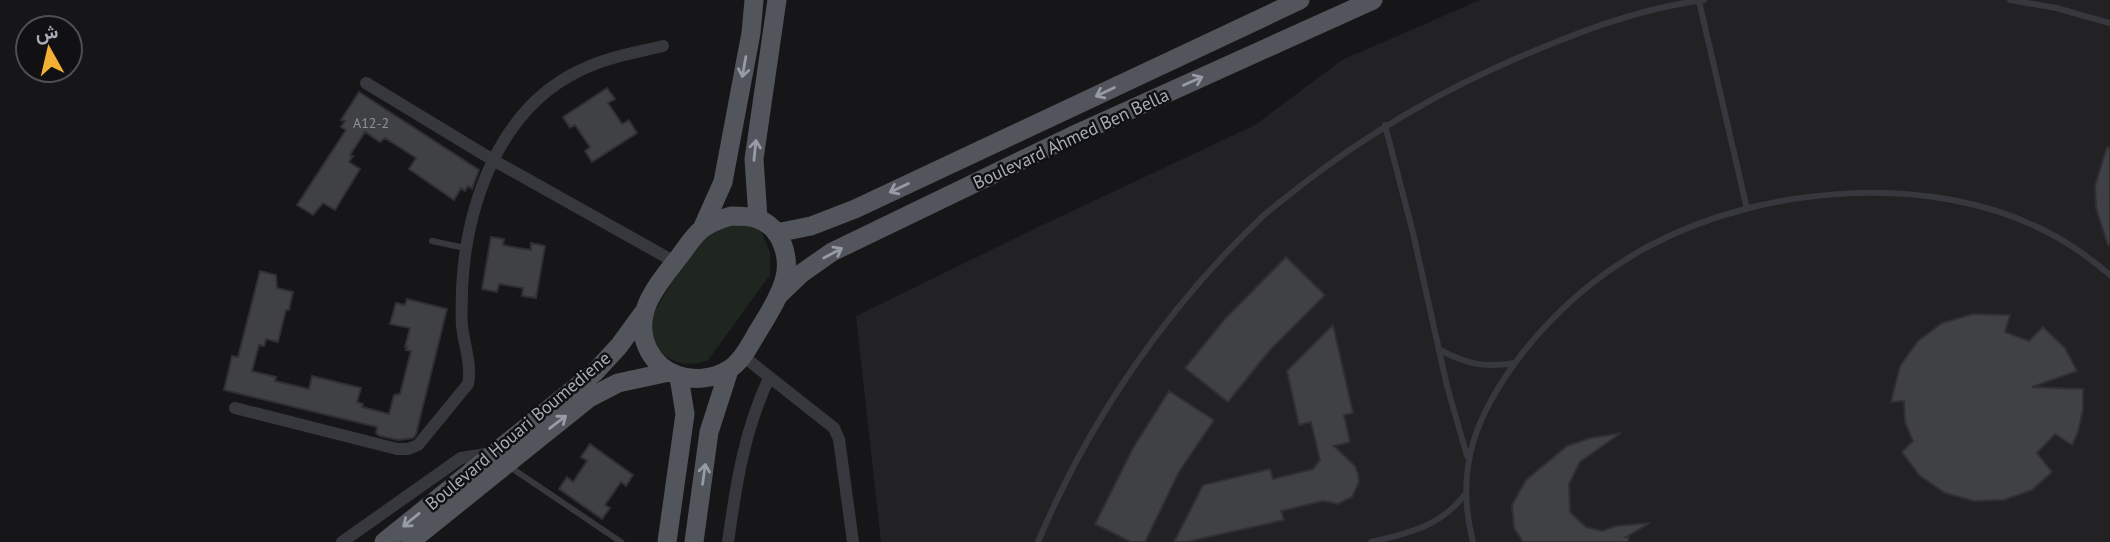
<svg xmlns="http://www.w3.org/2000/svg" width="2110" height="542" viewBox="0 0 2110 542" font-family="'PT Sans',Vazirmatn,sans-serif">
<rect width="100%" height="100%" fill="#161618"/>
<path fill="#222225" d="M1480,0h630v542h-1229l-25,-226 176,-86 223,-105 87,-65z"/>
<path fill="#1e261f" d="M731,223l24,4 7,6 8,20v22l-62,85c-32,13 -61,-8 -56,-44l46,-79z"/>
<path fill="#404145" stroke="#303034" stroke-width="2" d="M607,88l8,11 -7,4 14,21 7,-4 8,13 -45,29 -7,-11 5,-4 -15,-22 -5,3 -7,-11z
M359,92l120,78 -7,19 -4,-3 -3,5 -4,-3 -7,12 -45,-31 7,-11 -31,-20 -5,4 -15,-10 -15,23 3,1 -4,6 11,7 -25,41 -12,-7 -10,12 -16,-10 49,-75 -5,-3 4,-6 -4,-1z
M2107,147l3,1v97h-2l-12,-37 -1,-22z
M491,237l13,2 -1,6 15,3 13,2v-7l14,3 -9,52 -14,-2 1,-8 -24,-4 -2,8 -15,-3z
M1286,257l39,38 -55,55 -42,52 -43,-34 39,-48z
M260,271l16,4 1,13 16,4 -4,18h-3l-8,32 -12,-3 -2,7 -5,-1 -7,26 24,6 -1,4 34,8 3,-13 49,12 -4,14 6,2 -1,3 27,7 5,-19 6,-1 11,-43 -5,-1 1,-3h-2l5,-19 -20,-4 6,-21 9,2 2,-6 40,10 -31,125 -3,4 -15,2 -18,-4 -4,-3 1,-6 -153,-37 8,-34 6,1z
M1973,314l37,1 -5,17 24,9 14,-14 22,21 12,23 -45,16 51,2v21l-5,22 -6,13 -17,-11 -18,19 15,19 -20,18 -28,10 -30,1 -29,-8 -25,-17 -18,-24 11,-11 -8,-19 -1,-21 -13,1 9,-36 18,-25 24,-18z
M1333,325l20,88 -9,2 6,27 -16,4 21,20 3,8 1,8 -7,15 -14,7 -15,-3 -42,10 3,9 -98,22h-12l29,-57 67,-16 3,10 40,-10 7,-9 -9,-38 -12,3 -12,-54z
M1169,391l45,29 -35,52 -34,70h-14l-36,-18 38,-76z
M1621,433l-41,29 -11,22 1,28 16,15 16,4 14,-5 34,-3 -24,14h3l-1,5h-105l-9,-14 -2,-23 14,-25 41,-34 23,-8z
M590,444l43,31 -7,11 -5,-4 -16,23 5,3 -8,11 -43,-30 8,-12 6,5 14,-21 -6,-4z"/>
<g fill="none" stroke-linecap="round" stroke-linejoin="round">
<path stroke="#37383d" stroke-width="6" d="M2010,0l46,8 54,15
M1699,1l48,208
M1385,125l28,108 34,153 20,70
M432,241l33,7
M1440,350c27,14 44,18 75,13
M510,467l111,75
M1038,542c51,-122 128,-234 224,-325 12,-11 25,-20 37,-30 69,-54 143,-97 223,-131 59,-25 119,-48 182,-56
M1371,542c38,-9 71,-16 95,-49
M1473,542c-19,-74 3,-128 48,-187 35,-45 78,-82 128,-109 114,-61 284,-75 400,-13 22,11 42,26 61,42"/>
<path stroke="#37383d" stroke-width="12" d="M366,83l127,77 182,102
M743,356l91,72 5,11 14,103
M235,408l162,41h11l10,-4 50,-61c4,-19 -4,-39 -6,-58 -1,-12 0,-25 0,-37 4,-84 37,-181 119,-219 26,-13 54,-17 82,-24
M342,542l119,-84 31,-5
M728,542c8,-57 16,-111 41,-164"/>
<path stroke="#53555c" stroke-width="19" d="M731,216c9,0 19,0 27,3 24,9 33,39 26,62 -5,17 -15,32 -24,47 -9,14 -17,33 -32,42 -14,9 -36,11 -51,5 -12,-4 -22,-13 -28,-24 -19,-36 8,-66 30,-94 7,-9 14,-21 23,-28 9,-7 19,-10 29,-13z
M758,218l-4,-59 23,-159
M702,229l21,-47 28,-149 3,-33
M776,233l35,-7 44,-17 445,-209
M779,295l23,-22 30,-21 240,-116 301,-136
M384,542l211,-170 24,-26 24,-33
M410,542l179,-144 29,-15 51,-11
M667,542l18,-128 -6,-37
M694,542l15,-110 20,-62"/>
</g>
<defs><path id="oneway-shaft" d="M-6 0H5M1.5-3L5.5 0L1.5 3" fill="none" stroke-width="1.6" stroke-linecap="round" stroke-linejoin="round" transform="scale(1.75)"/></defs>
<g stroke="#979ba6">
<use href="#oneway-shaft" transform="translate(744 67) rotate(100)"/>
<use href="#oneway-shaft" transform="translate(1193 81) rotate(-24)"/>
<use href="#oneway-shaft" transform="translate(1105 92) rotate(155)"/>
<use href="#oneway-shaft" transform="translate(755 150) rotate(-84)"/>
<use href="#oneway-shaft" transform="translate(899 188) rotate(155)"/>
<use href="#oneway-shaft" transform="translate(833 253) rotate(-28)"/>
<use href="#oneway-shaft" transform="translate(558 422) rotate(-38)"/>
<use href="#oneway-shaft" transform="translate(704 474) rotate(-82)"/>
<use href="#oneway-shaft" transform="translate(411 520) rotate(141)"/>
</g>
<g text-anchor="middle" stroke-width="5" stroke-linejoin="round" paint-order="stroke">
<g font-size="14" fill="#8e929b">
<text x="371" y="128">A12-2</text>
</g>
<g font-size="18" fill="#a8adb8" stroke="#111113">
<text transform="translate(1071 139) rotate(-25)" y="6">Boulevard Ahmed Ben Bella</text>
<text transform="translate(518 431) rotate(-40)" y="6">Boulevard Houari Boumediene</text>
</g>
</g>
<g transform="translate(49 49) rotate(352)"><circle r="33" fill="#111113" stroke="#4d4f55" stroke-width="2"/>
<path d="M0-5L12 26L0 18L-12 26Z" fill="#f2b134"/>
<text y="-10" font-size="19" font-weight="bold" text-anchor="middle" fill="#a8adb8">ش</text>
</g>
</svg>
